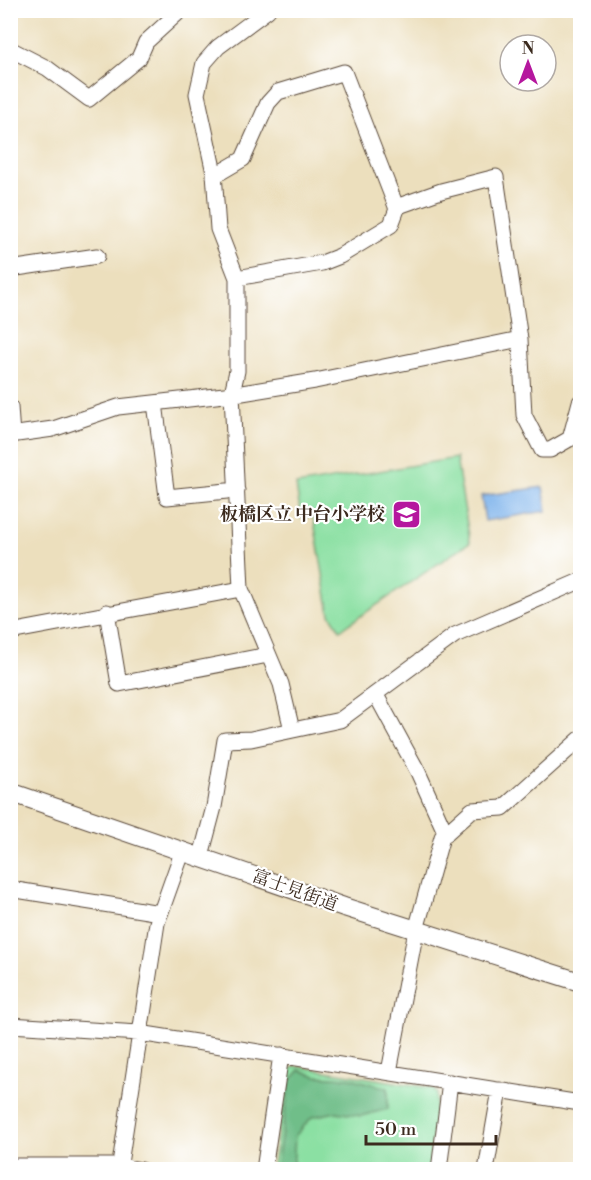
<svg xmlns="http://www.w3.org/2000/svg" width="591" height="1180" viewBox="0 0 591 1180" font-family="'Libre Bodoni','Noto Serif JP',serif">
<rect width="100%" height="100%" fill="#fff"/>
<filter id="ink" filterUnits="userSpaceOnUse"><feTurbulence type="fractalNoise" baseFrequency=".0167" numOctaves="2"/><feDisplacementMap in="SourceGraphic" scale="12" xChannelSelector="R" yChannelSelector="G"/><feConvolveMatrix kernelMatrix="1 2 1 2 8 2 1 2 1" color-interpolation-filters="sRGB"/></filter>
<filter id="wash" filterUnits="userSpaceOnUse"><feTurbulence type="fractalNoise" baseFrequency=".008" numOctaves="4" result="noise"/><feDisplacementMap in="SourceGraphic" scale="24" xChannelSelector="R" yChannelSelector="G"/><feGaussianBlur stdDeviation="1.35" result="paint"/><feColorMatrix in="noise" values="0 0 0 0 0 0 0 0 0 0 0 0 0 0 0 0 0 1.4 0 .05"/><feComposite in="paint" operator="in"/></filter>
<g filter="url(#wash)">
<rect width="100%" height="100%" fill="#ecdfbd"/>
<path fill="#8be0a3" stroke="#638560" stroke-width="1.5" d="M456,458l14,84 -130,88 -10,-16 -17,-98 -12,2 -5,-33z
M295,1066l137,22 5,5 -8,76 -157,1 15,-97z"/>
<path fill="#70be89" stroke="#567454" stroke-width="1.5" d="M300,1070l16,6 34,2 38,10v21l-27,7 -25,-4 -24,5 -17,19 -2,33h-17l14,-88z"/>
<path fill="#7db2eb" stroke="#5c6e84" stroke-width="1.5" d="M543,487l4,24 -62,10 -4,-25z"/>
</g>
<g filter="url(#ink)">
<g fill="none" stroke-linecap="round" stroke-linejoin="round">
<defs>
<path id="minor" d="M268,10l-50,37 -14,16 -7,31 17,79 4,56 19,49v93l-5,22 9,196 40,95 11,46
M10,49l37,19 42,31 50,-41 7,-16 35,-32
M214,176l29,-17 25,-56 10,-11 66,-20 53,137 -6,16 -51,31 -18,7 -85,15
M396,207l45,-16 55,-14 24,162 4,76 18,35h8l30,-17
M10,269l87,-13
M155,403l12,94 70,-7
M10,407l2,28
M10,435l43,-6 65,-22 124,-14 73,-12 205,-42
M570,439l10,-37
M107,612l12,72 149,-29
M10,632l231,-43
M376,695l42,77 28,62
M201,856l13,-49 11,-67 26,-1 89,-19 115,-85 125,-54
M10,889l150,24
M10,1025l129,8 441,70
M389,1072l27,-142 26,-93 30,-27 31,-2 77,-69
M10,1166h109l23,4
M119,1170l38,-247 26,-73
M264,1170l17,-115
M439,1170l11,-88
M486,1170l14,-80"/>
<path id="tertiary" d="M10,792l334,115 236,75"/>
</defs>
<use href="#minor" stroke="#564536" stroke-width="17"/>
<use href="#tertiary" stroke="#564536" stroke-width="20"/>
<use href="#minor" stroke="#fff" stroke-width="15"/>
<use href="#tertiary" stroke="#fff" stroke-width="18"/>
</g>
</g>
<defs>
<symbol id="school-square" viewBox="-11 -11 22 22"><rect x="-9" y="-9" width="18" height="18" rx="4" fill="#b5179e" stroke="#fff"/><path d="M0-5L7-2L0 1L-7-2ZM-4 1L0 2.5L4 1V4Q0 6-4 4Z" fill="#fff"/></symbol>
</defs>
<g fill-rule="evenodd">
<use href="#school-square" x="390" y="498" width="33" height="33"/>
</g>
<g text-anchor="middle" stroke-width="4.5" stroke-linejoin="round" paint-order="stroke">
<g font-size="18" font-weight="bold" fill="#3b2a1e" stroke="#fff" text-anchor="end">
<text x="385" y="520">板橋区立 中台小学校</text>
</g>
<g font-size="18" fill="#3b2a1e" stroke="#fff">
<text transform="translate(295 890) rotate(20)" y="6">富士見街道</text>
</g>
</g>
<rect width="591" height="1180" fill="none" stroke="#fff" stroke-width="36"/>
<g transform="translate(528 63)"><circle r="28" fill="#ffffff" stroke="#b1aaa5" stroke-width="1.5"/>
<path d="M0-4.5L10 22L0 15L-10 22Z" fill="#b5179e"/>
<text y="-9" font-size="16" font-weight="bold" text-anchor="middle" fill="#3b2a1e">N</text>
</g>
<path d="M366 1135v9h130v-9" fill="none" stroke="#3b2a1e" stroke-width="3"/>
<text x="375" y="1135" font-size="18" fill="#3b2a1e" stroke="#ffffff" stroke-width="4.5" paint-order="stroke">50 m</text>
</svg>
